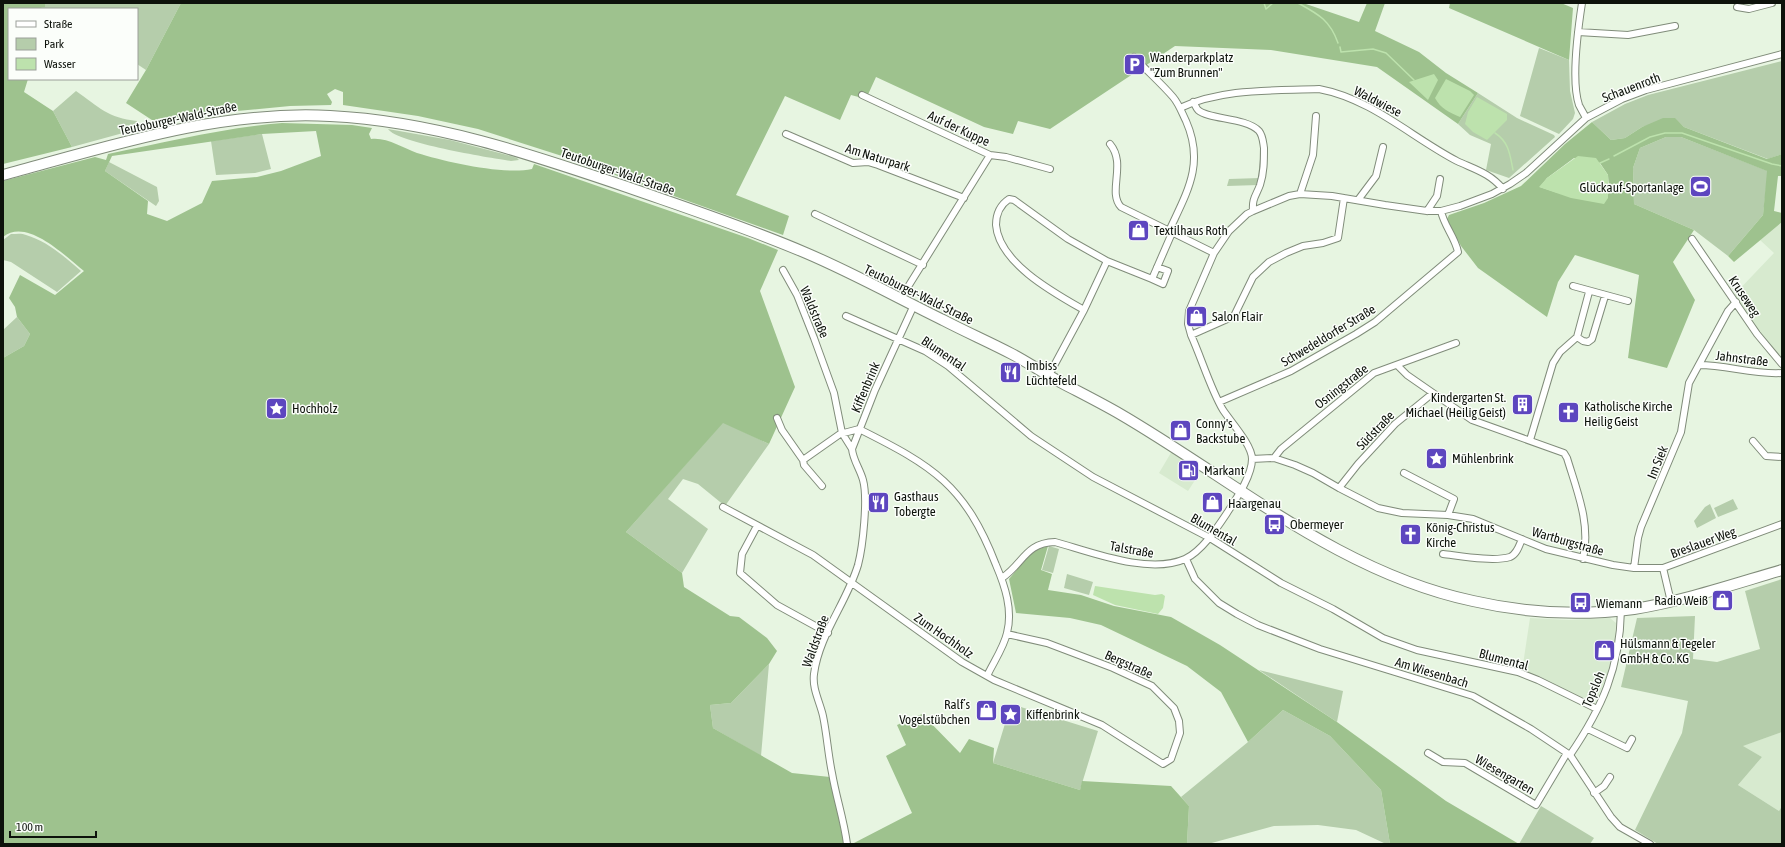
<svg xmlns="http://www.w3.org/2000/svg" width="1785" height="847" viewBox="0 0 1785 847" font-family="'Asap Condensed',sans-serif">
<rect width="100%" height="100%" fill="#e7f5e1"/>
<path fill="#d7eacf" d="M1782,222v136l-18,-20 -31,-42 41,-43 -14,-13z
M1172,451l29,20 -13,20 -29,-18z
M1530,618l39,2 41,-2 6,5 -1,23 -7,26 -11,27 -18,-2 -57,-26z
M1782,732v74l-3,5 -41,-26 24,-28 -20,-11z"/>
<path fill="#b5cdab" d="M45,3h136l-35,67 -9,-6v-55h-101l8,-2z
M1539,48l30,12 1,31 5,22 -2,6 -14,15 -39,-18z
M1782,61v93l-14,5 -84,-32 -10,-9 -32,9 -17,11 -14,2 -19,-18 33,-18 23,-9z
M76,91c23,16 32,27 61,30l1,5 -4,4 -62,17 -19,-36z
M1478,93l39,25 37,17 1,2 -46,41 -23,-8 5,-26 -21,-9 -12,-11z
M388,129l62,11 61,16 6,2 2,2 -8,1c-20,-3 -114,-18 -123,-32z
M262,134l9,35 -16,4 -39,2 -5,-34z
M1666,137h15l87,34 -5,44 -35,41 -34,-26 -60,-26 -1,-36 7,-20z
M109,162l48,25 2,14 -3,5 -51,-35z
M1260,178l-2,7 -31,1 2,-7z
M11,234c5,0 11,-1 15,1 21,6 39,22 55,36l-24,21 -46,-30 -8,-2v-20z
M17,317l13,17 -6,12 -21,12v-28z
M723,422l46,22 -44,62 -27,-22 -15,-5 -15,20 40,30 -26,44 -56,-41z
M1733,499l5,10 -20,8 -4,-9z
M1710,504l6,14 -19,10 -3,-7 11,-14z
M1049,546l10,3 -6,24 -11,-3z
M1067,574l26,8 -4,13 -25,-7z
M1782,579v153l-39,14 19,11 -24,28 41,26 3,-5v38h-124l-23,-14 47,-97 6,-32 -67,-14 16,-69 58,-2 -2,43 24,3 43,-13 -15,-58z
M769,664l-8,92 -48,-28 -3,-23 21,-2z
M1259,670l84,21 -6,31z
M1011,704l87,27 -18,59 -87,-27z
M1283,710l47,26 51,54 9,54h-4l-30,-14 -38,-5 -44,1 -66,18h-21l2,-38 -8,-9 67,-55z
M1541,806l53,32 -4,6h-71z"/>
<path fill="#9ec28e" fill-rule="evenodd" d="M3,3h42v4l-9,2h-27v70h19l-4,13 29,19 19,36 -69,17z
M181,3h1122l56,19 8,-19h18l-10,28 44,21 27,21 32,20 -20,31 -81,-57 -106,-17 -96,-4 -125,83 -32,-8 -5,13 -29,-7 -108,-50 -10,22 -15,-4 -11,25 -55,-24 -49,99 53,21 -6,19 -221,-79 -84,-27 -60,-13 -75,-11v-13l-8,-3 -8,5 5,8 -1,3 -41,1 -64,6 -68,12 -32,-21 20,-33z
M1450,3h111l12,5 -4,52 -120,-52z
M1663,118h12l9,9 83,32 15,-5v22h-4l-4,35 8,2v9l-48,40 -6,-6 35,-41 4,-44 -86,-34h-15l-26,11 -7,20 1,36 60,26 -21,32 22,38 -28,68 -39,-10 11,-83 -64,-20 -17,27 -11,35 -69,-49 -17,-22 -14,-27 2,-4 35,-12 37,-17 44,-42 27,-22 19,18 14,-2 17,-11zM1574,158l26,5 8,12 1,12 -51,6 -18,-6 7,-9z
M282,123l70,2 20,3 -3,6 2,5c16,-2 32,9 46,14 29,9 86,22 115,16l2,-5 214,74 30,12 -18,41 35,96 -26,57 -46,-21 -97,109 56,41 2,14 46,29 9,1 28,21 10,13 -8,13 -38,39 -21,2 3,23 79,45 38,4 14,67h-841v-486l21,-12 6,-12 -13,-17 -2,-10 -6,-9 11,-23 35,20 29,-24c-19,-15 -57,-54 -81,-34v-56l92,-24 11,3 2,-6c58,-12 115,-26 174,-31zM316,131l5,25 -40,15 -24,6 -45,4 -10,22 -35,18 -20,-7 1,-13 -43,-30 7,-15 150,-22z
M1048,546l-7,24 11,4 -4,16 33,5 33,11 57,11 49,28 117,77 109,79 73,43h-129l-9,-54 -51,-54 -47,-26 -35,32 -27,-50 -34,-26 -86,-41 -31,-7 -54,-5 -7,-34 24,-28z
M922,714l38,39 9,-14 25,9 -1,15 87,27 2,-9 89,5 18,20 -2,38h-335l60,-31 -26,-57 20,-11 -9,-20z"/>
<path fill="#bde2ad" d="M1434,74l4,6 -10,20 -19,-18z
M1446,79l24,12 4,4 -14,22c-11,-5 -19,-8 -25,-19z
M1477,97l30,17v6l-20,20 -14,-8 -8,-8 3,-12z
M1578,156l18,2 12,17v23l-4,6 -33,-6 -32,-11 8,-9z
M1095,586l60,9 7,-1 3,2 -2,12 -5,6 -43,-9 -22,-10z"/>
<g fill="none" stroke-linecap="round" stroke-linejoin="round">
<path stroke="#bde2ad" stroke-width="1.5" d="M1264,3l2,6 7,-6
M1298,3c20,11 32,17 40,40
M1340,47l1,5 32,-3 13,4 28,27
M1495,133c14,9 15,22 18,37
M1614,156l36,-19 15,-4h17l90,31 10,2
M1600,163l9,-4"/>
<defs>
<path id="street" d="M1582,3c-4,26 -11,78 -3,102 2,4 5,9 7,13
M1737,7l12,2 23,-6
M1578,32l50,3 47,-9
M1134,57c13,14 27,26 39,40 6,7 9,16 13,24 19,43 1,71 -17,110
M862,95l128,60 16,2 44,12
M1193,102c2,2 3,6 5,8 11,10 47,7 61,21 4,5 4,11 5,17 0,13 0,25 -4,37 -4,11 -8,13 -7,26
M1180,108c43,-20 93,-17 139,-19 53,10 92,48 138,72 17,8 33,12 46,28
M786,134l67,29 15,-1 10,3 86,33
M1110,144c17,20 -3,48 11,63l93,46
M1300,194l13,-39 3,-39
M1358,200l18,-24 7,-29
M1427,211l10,-15 3,-17
M815,214l108,51
M1692,239l65,95 25,30
M783,270l14,25 17,43 20,55 8,40 10,16
M1152,279l11,5 5,-13 -11,-4
M1573,286l55,15
M901,298l89,-143
M1084,310c-30,-17 -85,-47 -88,-85 0,-12 4,-20 13,-26l5,1 54,39 39,22 45,18 20,-46
M846,316l79,35 23,15 83,70 62,41 117,61 71,45 52,26 50,29 34,12 101,22 20,8 59,29
M1191,335l43,-19 19,-39 16,-15 17,-9 17,-7 20,-3 15,-5 6,-40
M1577,337l6,4 5,1 4,-3 13,-43
M1397,365l10,10 65,45 92,33 3,5c10,33 24,66 16,101
M1699,365c28,0 55,10 83,8
M1049,375l35,-65 23,-49
M1219,402l72,-31 65,-37 19,-12 83,-70c-3,-15 -14,-26 -17,-41
M777,418l5,12 21,30 37,-26 19,-5
M859,429c74,37 106,56 137,136 9,21 17,45 11,68 -3,14 -14,30 -20,43
M1530,440l23,-77 7,-11 17,-15 12,-45
M1753,441l13,15 16,1
M1274,458l7,-9 93,-76 82,-30
M1252,459l22,-1 21,7 18,8 26,15 39,20 24,5 46,2 25,4 73,30 67,16 21,3h29
M803,460l1,5 18,21
M1404,473l50,26 -6,16
M1339,488l19,-24 37,-40 38,-31
M723,507l90,48 149,107 32,18 108,45 61,39 8,-5 9,-26 -1,-12 -5,-13 -22,-22 -39,-18 -66,-25 -40,-9
M757,526l-15,28 -2,19 37,32 51,28
M1443,554c17,2 50,8 67,3 7,-3 9,-11 12,-18
M1186,559l9,20 24,24 18,11 21,11 62,24 153,47 58,33 39,26 41,62 9,10 30,17
M1634,568l4,-30 3,-11 40,-95 8,-49 39,-72 8,-9
M1002,578c22,-15 23,-35 53,-36 36,10 94,33 130,17 17,-8 32,-31 42,-46 9,-14 25,-37 25,-54 0,-14 -21,-37 -29,-49 -12,-20 -22,-53 -32,-75l-3,-11 1,-13 25,-58 15,-22 18,-17 6,-3 36,-15 11,-2 32,2 53,9 42,6h14l19,-5 32,-12 18,-10 16,-11 60,-55 36,-19 24,-9 136,-36
M1671,602l-8,-34 119,-44
M1588,729l39,19 5,-9
M1428,753l15,9 22,1 71,42 31,-52
M1570,755c32,-47 50,-87 51,-145
M1594,793l10,-7 6,-9
M847,844c-3,-24 -11,-47 -15,-71 -4,-19 -5,-38 -9,-57 -3,-14 -11,-27 -9,-42 5,-39 33,-72 44,-109 5,-19 10,-67 5,-85 -3,-11 -10,-20 -11,-31l23,-59 39,-85"/>
<path id="primary" d="M3,175c107,-29 215,-65 327,-59 103,5 200,38 297,71 60,21 121,41 179,66 47,20 92,45 137,67 23,12 46,22 69,34 17,9 33,20 50,29 19,10 39,20 58,31 115,67 220,159 353,187 52,12 108,15 161,8 50,-8 100,-25 148,-39"/>
</defs>
<use href="#street" stroke="#808c7a" stroke-width="8"/>
<use href="#primary" stroke="#808c7a" stroke-width="12"/>
<use href="#street" stroke="#fff" stroke-width="6"/>
<use href="#primary" stroke="#fff" stroke-width="10"/>
</g>
<defs>
<symbol id="parking-square" viewBox="-11 -11 22 22"><rect x="-9" y="-9" width="18" height="18" rx="4" fill="#5d46bf" stroke="#fbfefa"/><path d="M-3.5-5.5H1a3.5 3.5 0 0 1 0 7H-1V5.5H-3.5ZM-1-3.4V-.6H.8a1.4 1.4 0 0 0 0-2.8Z" fill="#fff"/></symbol>
<symbol id="stadium-square" viewBox="-11 -11 22 22"><rect x="-9" y="-9" width="18" height="18" rx="4" fill="#5d46bf" stroke="#fbfefa"/><path d="M0-5a6.5 5 0 1 0 0 10a6.5 5 0 1 0 0-10ZM-3.5-1.8h7v3.6h-7Z" fill="#fff"/></symbol>
<symbol id="shop-square" viewBox="-11 -11 22 22"><rect x="-9" y="-9" width="18" height="18" rx="4" fill="#5d46bf" stroke="#fbfefa"/><path d="M-5-2.5h2.3a2.7 3.5 0 0 1 5.4 0H5L5.5 6h-11ZM-1.5-2.5h3a1.5 2.3 0 0 0-3 0Z" fill="#fff"/></symbol>
<symbol id="restaurant-square" viewBox="-11 -11 22 22"><rect x="-9" y="-9" width="18" height="18" rx="4" fill="#5d46bf" stroke="#fbfefa"/><path d="M-5-6h1v4h1v-4h1v4h1v-4h1v5L-1.5 .5V6h-2V.5L-5-1ZM5-6V6H3V1.5H1.5Q1.5-4 5-6Z" fill="#fff"/></symbol>
<symbol id="building-square" viewBox="-11 -11 22 22"><rect x="-9" y="-9" width="18" height="18" rx="4" fill="#5d46bf" stroke="#fbfefa"/><path d="M-4-6H4V6H1V3H-1V6H-4ZM-2.5-4.3h1.7v1.8h-1.7ZM.8-4.3h1.7v1.8H.8ZM-2.5-1h1.7V.8h-1.7ZM.8-1h1.7V.8H.8Z" fill="#fff"/></symbol>
<symbol id="sight-square" viewBox="-11 -11 22 22"><rect x="-9" y="-9" width="18" height="18" rx="4" fill="#5d46bf" stroke="#fbfefa"/><path d="M0-6L1.8-2.2L6-1.7L2.9 1.2L3.7 5.4L0 3.3L-3.7 5.4L-2.9 1.2L-6-1.7L-1.8-2.2Z" fill="#fff"/></symbol>
<symbol id="church-square" viewBox="-11 -11 22 22"><rect x="-9" y="-9" width="18" height="18" rx="4" fill="#5d46bf" stroke="#fbfefa"/><path d="M-1.2-6h2.4v3.5h3.3v2.4h-3.3V6h-2.4V-.1h-3.3v-2.4h3.3Z" fill="#fff"/></symbol>
<symbol id="fuel-square" viewBox="-11 -11 22 22"><rect x="-9" y="-9" width="18" height="18" rx="4" fill="#5d46bf" stroke="#fbfefa"/><path d="M-5.5-6h7V0h2V4h1.3V-2.5L3-4.5l.8-.8L6-3V5H2.5V1h-1V6h-7ZM-4.2-4.7v3.2H.2V-4.7Z" fill="#fff"/></symbol>
<symbol id="bus-square" viewBox="-11 -11 22 22"><rect x="-9" y="-9" width="18" height="18" rx="4" fill="#5d46bf" stroke="#fbfefa"/><path d="M-5-6H5V4H4V6H2V4H-2V6H-4V4H-5ZM-3.5-4V0h7V-4ZM-3.5 1.2v1.5H-2V1.2ZM2 1.2v1.5H3.5V1.2Z" fill="#fff"/></symbol>
</defs>
<g fill-rule="evenodd">
<use href="#parking-square" x="1122" y="52" width="25" height="25"/>
<use href="#stadium-square" x="1688" y="174" width="25" height="25"/>
<use href="#shop-square" x="1126" y="218" width="25" height="25"/>
<use href="#shop-square" x="1184" y="304" width="25" height="25"/>
<use href="#restaurant-square" x="998" y="360" width="25" height="25"/>
<use href="#building-square" x="1510" y="392" width="25" height="25"/>
<use href="#sight-square" x="264" y="396" width="25" height="25"/>
<use href="#church-square" x="1556" y="400" width="25" height="25"/>
<use href="#shop-square" x="1168" y="418" width="25" height="25"/>
<use href="#sight-square" x="1424" y="446" width="25" height="25"/>
<use href="#fuel-square" x="1176" y="458" width="25" height="25"/>
<use href="#restaurant-square" x="866" y="490" width="25" height="25"/>
<use href="#shop-square" x="1200" y="490" width="25" height="25"/>
<use href="#bus-square" x="1262" y="512" width="25" height="25"/>
<use href="#church-square" x="1398" y="522" width="25" height="25"/>
<use href="#shop-square" x="1710" y="588" width="25" height="25"/>
<use href="#bus-square" x="1568" y="590" width="25" height="25"/>
<use href="#shop-square" x="1592" y="638" width="25" height="25"/>
<use href="#shop-square" x="974" y="698" width="25" height="25"/>
<use href="#sight-square" x="998" y="702" width="25" height="25"/>
</g>
<g text-anchor="middle" stroke-width="3" stroke-linejoin="round" paint-order="stroke">
<g font-size="13" fill="#0d120b" stroke="#fbfefa" text-anchor="start">
<text x="1150" y="62">Wanderparkplatz<tspan x="1150" dy="15">"Zum Brunnen"</tspan></text>
<text x="1684" y="192" text-anchor="end">Glückauf-Sportanlage</text>
<text x="1154" y="235">Textilhaus Roth</text>
<text x="1212" y="321">Salon Flair</text>
<text x="1026" y="370">Imbiss<tspan x="1026" dy="15">Lüchtefeld</tspan></text>
<text x="1506" y="402" text-anchor="end">Kindergarten St.<tspan x="1506" dy="15">Michael (Heilig Geist)</tspan></text>
<text x="1584" y="411">Katholische Kirche<tspan x="1584" dy="15">Heilig Geist</tspan></text>
<text x="292" y="413">Hochholz</text>
<text x="1196" y="428">Conny's<tspan x="1196" dy="15">Backstube</tspan></text>
<text x="1452" y="463">Mühlenbrink</text>
<text x="1204" y="475">Markant</text>
<text x="894" y="501">Gasthaus<tspan x="894" dy="15">Tobergte</tspan></text>
<text x="1228" y="508">Haargenau</text>
<text x="1290" y="529">Obermeyer</text>
<text x="1426" y="532">König-Christus<tspan x="1426" dy="15">Kirche</tspan></text>
<text x="1708" y="605" text-anchor="end">Radio Weiß</text>
<text x="1596" y="608">Wiemann</text>
<text x="1620" y="648">Hülsmann &amp; Tegeler<tspan x="1620" dy="15">GmbH &amp; Co. KG</tspan></text>
<text x="970" y="709" text-anchor="end">Ralf´s<tspan x="970" dy="15">Vogelstübchen</tspan></text>
<text x="1026" y="719">Kiffenbrink</text>
</g>
<g font-size="13" fill="#0d120b" stroke="#fbfefa">
<text transform="translate(1631 87) rotate(-21)" y="5">Schauenroth</text>
<text transform="translate(1378 101) rotate(27)" y="5">Waldwiese</text>
<text transform="translate(178 118) rotate(-12)" y="5">Teutoburger-Wald-Straße</text>
<text transform="translate(959 128) rotate(25)" y="5">Auf der Kuppe</text>
<text transform="translate(878 157) rotate(17)" y="5">Am Naturpark</text>
<text transform="translate(618 171) rotate(19)" y="5">Teutoburger-Wald-Straße</text>
<text transform="translate(919 294) rotate(26)" y="5">Teutoburger-Wald-Straße</text>
<text transform="translate(1745 296) rotate(56)" y="5">Kruseweg</text>
<text transform="translate(815 312) rotate(67)" y="5">Waldstraße</text>
<text transform="translate(1328 335) rotate(-31)" y="5">Schwedeldorfer Straße</text>
<text transform="translate(944 353) rotate(34)" y="5">Blumental</text>
<text transform="translate(1742 358) rotate(7)" y="5">Jahnstraße</text>
<text transform="translate(1341 386) rotate(-38)" y="5">Osningstraße</text>
<text transform="translate(865 387) rotate(-67)" y="5">Kiffenbrink</text>
<text transform="translate(1375 430) rotate(-46)" y="5">Südstraße</text>
<text transform="translate(1657 462) rotate(-68)" y="5">Im Siek</text>
<text transform="translate(1214 529) rotate(30)" y="5">Blumental</text>
<text transform="translate(1568 541) rotate(16)" y="5">Wartburgstraße</text>
<text transform="translate(1703 542) rotate(-20)" y="5">Breslauer Weg</text>
<text transform="translate(1132 549) rotate(10)" y="5">Talstraße</text>
<text transform="translate(944 635) rotate(35)" y="5">Zum Hochholz</text>
<text transform="translate(815 641) rotate(-70)" y="5">Waldstraße</text>
<text transform="translate(1504 659) rotate(15)" y="5">Blumental</text>
<text transform="translate(1129 664) rotate(24)" y="5">Bergstraße</text>
<text transform="translate(1432 672) rotate(17)" y="5">Am Wiesenbach</text>
<text transform="translate(1593 689) rotate(-67)" y="5">Topsloh</text>
<text transform="translate(1505 774) rotate(30)" y="5">Wiesengarten</text>
</g>
</g>
<rect width="1785" height="847" fill="none" stroke="#0d120b" stroke-width="8"/>
<rect x="8" y="8" width="130" height="72" fill="#fbfefa" stroke="#9ca09a"/>
<rect x="16" y="21" width="20" height="6" fill="#ffffff" stroke="#9ca09a"/>
<text x="44" y="28" font-size="12" fill="#0d120b">Straße</text>
<rect x="16" y="38" width="20" height="12" fill="#b5cdab" stroke="#9ca09a"/>
<text x="44" y="48" font-size="12" fill="#0d120b">Park</text>
<rect x="16" y="58" width="20" height="12" fill="#bde2ad" stroke="#9ca09a"/>
<text x="44" y="68" font-size="12" fill="#0d120b">Wasser</text>
<path d="M10 831v6h86v-6" fill="none" stroke="#0d120b" stroke-width="2"/>
<text x="16" y="831" font-size="12" fill="#0d120b" stroke="#fbfefa" stroke-width="3" paint-order="stroke">100 m</text>
</svg>
